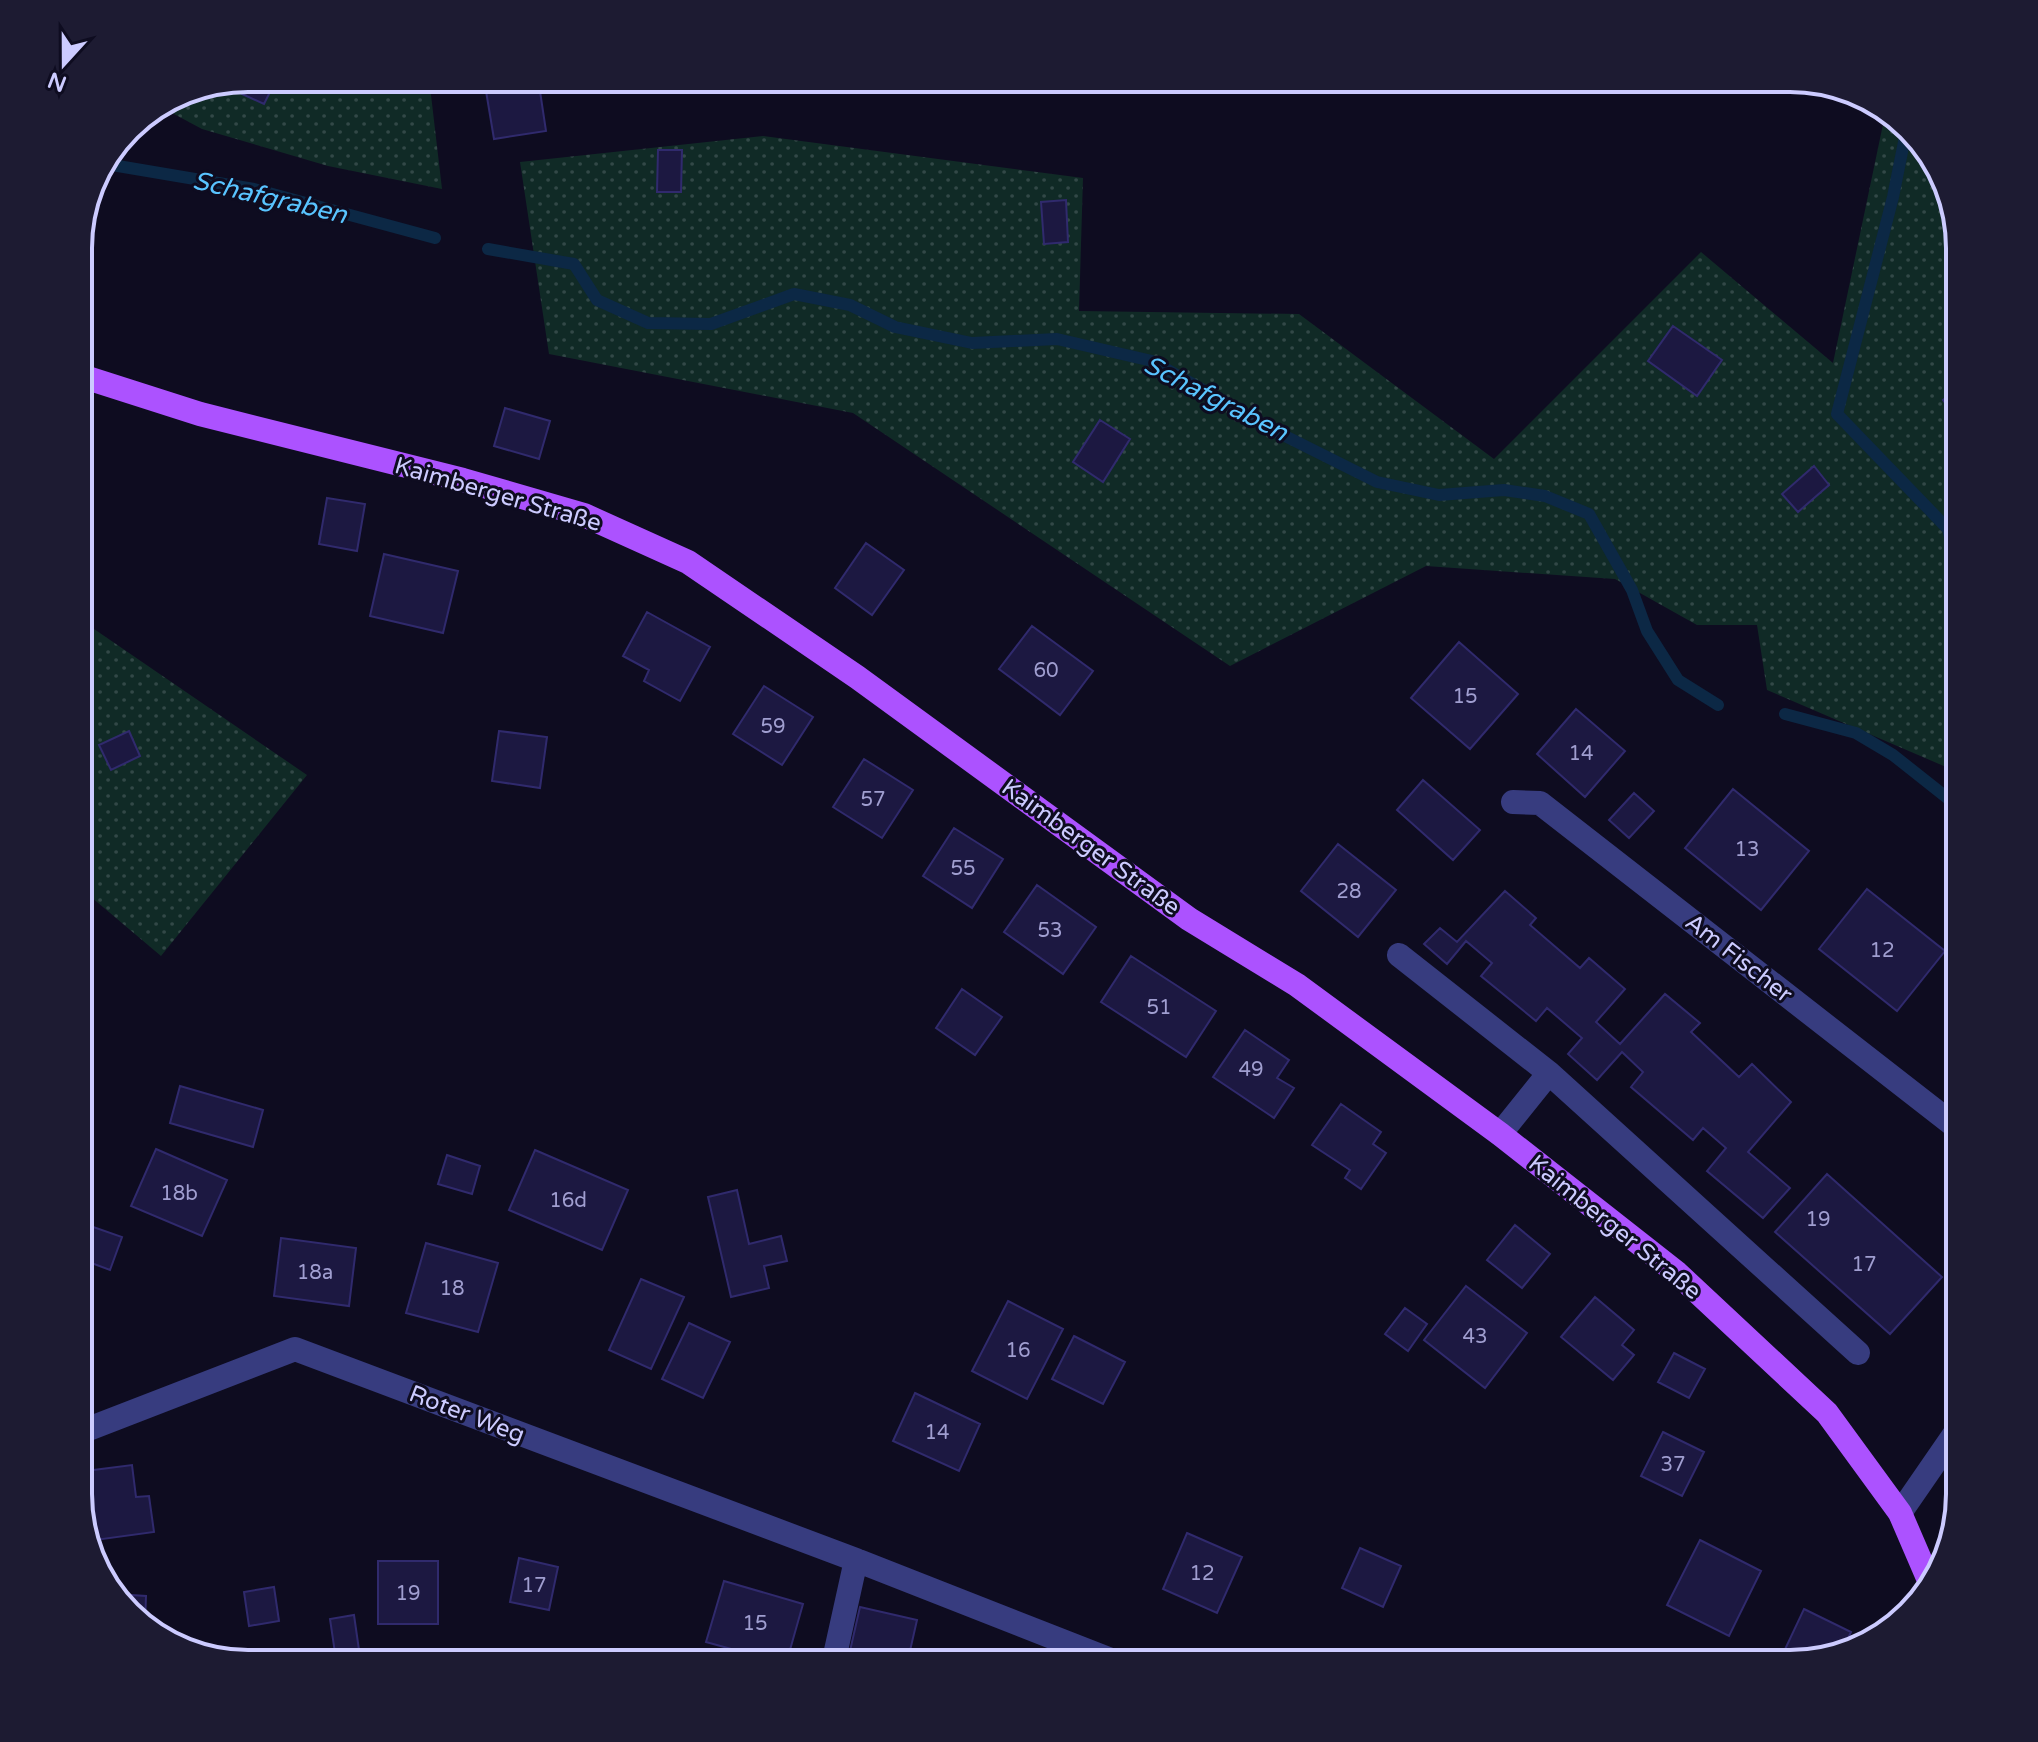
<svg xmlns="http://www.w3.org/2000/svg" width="2038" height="1742" viewBox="0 0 2038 1742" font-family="'Varela Round',sans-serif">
<defs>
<pattern id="garden-dots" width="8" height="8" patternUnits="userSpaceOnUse" patternTransform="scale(2)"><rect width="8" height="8" fill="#102a26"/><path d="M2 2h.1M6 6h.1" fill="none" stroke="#324847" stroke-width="1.8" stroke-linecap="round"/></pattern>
</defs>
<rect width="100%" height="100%" fill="#0e0c20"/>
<path fill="url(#garden-dots)" d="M248,78h181l13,111 -114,-23 -126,-37 -43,-23 24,-15z
M1886,110l16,10 45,62 13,66v525l-193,-83 -10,-65h-60l-82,-46 -189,-13 -196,100 -377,-253 -304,-59 -29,-192 243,-26 320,42 -4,133 220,3 195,145 207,-207 132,111z
M78,618l229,157 -146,181 -83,-70z"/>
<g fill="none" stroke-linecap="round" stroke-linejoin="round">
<path stroke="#0c2845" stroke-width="12" d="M1907,127l-14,70 -56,217 111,115 12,48
M107,158l5,7 142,24 181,49
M488,249l86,15 23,36 51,23 63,1 83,-30 56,11 45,22 77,16 85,-4 95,22 127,72 98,49 62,13 65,-5 41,6 44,18 43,76 15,41 31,49 40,25
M1785,714l71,19 37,22 67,53"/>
</g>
<path fill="#1c1841" stroke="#302a6d" stroke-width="2" d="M250,78h27l-13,26 -22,-10z
M538,78l8,53 -52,8 -9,-54z
M658,150h24l-1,42h-24z
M1066,200l2,42 -24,2 -3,-42z
M1673,326l49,34 -25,36 -49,-35z
M1960,388v35l-17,-23z
M505,408l45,13 -11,38 -45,-13z
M1100,420l30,19 -27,43 -30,-20z
M1814,466l15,19 -31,27 -16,-18z
M327,498l38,6 -8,47 -38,-7z
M866,543l38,27 -32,45 -37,-27z
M384,554l74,17 -15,62 -73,-17z
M647,612l63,35 -30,54 -36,-20 5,-11 -26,-14z
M1032,626l61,45 -33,44 -61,-46z
M1459,642l59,52 -48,55 -59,-51z
M764,686l49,31 -31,48 -49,-31z
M1576,709l49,42 -40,46 -48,-43z
M129,731l11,25 -29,14 -12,-25z
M499,731l48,6 -7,51 -48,-7z
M864,759l49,31 -31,48 -49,-31z
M1423,780l57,50 -27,30 -56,-50z
M1733,789l76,62 -48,59 -76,-62z
M1634,793l20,18 -25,27 -20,-18z
M954,828l49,31 -31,49 -49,-32z
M1338,844l58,46 -38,47 -57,-46z
M1037,885l59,42 -33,47 -59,-42z
M1867,889l78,62 -48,60 -78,-62z
M1505,891l31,27 -6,7 50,43 9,-10 36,31 -29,33 24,22 45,-50 35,29 -9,9 48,45 13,-13 39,38 -43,50 42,36 -27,30 -56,-47 19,-23 -23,-20 -10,12 -62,-53 12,-15 -21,-20 -25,28 -29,-26 14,-16 -35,-30 -11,13 -55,-45 11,-13 -26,-22 -19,23 -23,-20 16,-16 17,14z
M1131,956l85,55 -30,46 -85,-55z
M962,989l40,28 -27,38 -39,-27z
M1245,1030l44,30 -12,18 17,10 -20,30 -61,-41z
M1960,1037v28l-14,-11z
M180,1086l83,24 -10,37 -83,-24z
M1341,1104l40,28 -8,12 13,9 -25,36 -16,-11 5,-8 -38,-25z
M156,1149l71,31 -25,56 -71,-30z
M535,1150l93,40 -26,60 -93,-40z
M447,1155l33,11 -8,28 -34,-10z
M1827,1174l115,103 -52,57 -115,-102z
M737,1190l12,54 32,-8 6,25 -23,5 5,22 -38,9 -23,-100z
M79,1222l43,15 -12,33 -32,-12z
M1515,1225l35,29 -28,34 -35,-28z
M281,1238l75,10 -7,58 -75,-10z
M426,1243l72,20 -20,69 -72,-19z
M641,1279l43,18 -33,72 -42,-19z
M1466,1286l61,47 -42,55 -61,-48z
M1595,1297l39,33 -12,15 12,10 -21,25 -52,-43z
M1008,1301l55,28 -36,70 -55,-28z
M1405,1308l22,16 -19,27 -23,-17z
M689,1323l41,19 -27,56 -41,-19z
M1074,1336l51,26 -22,42 -51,-25z
M1674,1353l31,16 -16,29 -31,-16z
M915,1393l65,31 -21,47 -66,-30z
M1663,1432l41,20 -22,44 -41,-20z
M132,1465l4,32 13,-1 5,36 -66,9 -10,-36v-33z
M1187,1533l55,24 -25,56 -54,-24z
M1700,1540l61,31 -32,65 -62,-31z
M1360,1548l41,18 -18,41 -41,-19z
M519,1558l39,9 -9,43 -39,-8z
M378,1561h60v63h-60z
M724,1581l79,23 -17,60 -80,-22z
M274,1587l5,34 -30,5 -5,-34z
M115,1594l31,2 -1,29 -9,-3z
M860,1607l57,13 -10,44h-60z
M1804,1609l47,23 -10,22 -58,10 -4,-2z
M354,1615l5,35 -24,3 -5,-34z"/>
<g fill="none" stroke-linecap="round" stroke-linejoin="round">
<path stroke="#373c7f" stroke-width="24" d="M1513,802l27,1 420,327
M1399,955l150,118 309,280
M1500,1134l49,-61
M78,1433l217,-84 561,211 265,104
M1900,1513l60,-87
M833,1664l23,-104"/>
<path stroke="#ac52ff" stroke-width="24" d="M78,375l122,39 263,66 121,35 104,47 169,115 332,242 108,66 203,149 177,139 150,140 73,100 31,72"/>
</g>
<g text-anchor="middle" stroke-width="6" stroke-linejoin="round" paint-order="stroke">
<g font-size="20" fill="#a09ed0">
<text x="1046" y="677">60</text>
<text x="1465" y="703">15</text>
<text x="773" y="733">59</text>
<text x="1581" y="760">14</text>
<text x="873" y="806">57</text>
<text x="1747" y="856">13</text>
<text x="963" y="875">55</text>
<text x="1349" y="898">28</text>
<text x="1050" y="937">53</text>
<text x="1882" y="957">12</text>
<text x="1159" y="1014">51</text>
<text x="1251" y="1076">49</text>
<text x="179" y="1200">18b</text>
<text x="568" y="1207">16d</text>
<text x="1818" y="1226">19</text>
<text x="1864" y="1271">17</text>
<text x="315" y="1279">18a</text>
<text x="452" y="1295">18</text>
<text x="1475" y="1343">43</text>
<text x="1018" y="1357">16</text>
<text x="937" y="1439">14</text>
<text x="1673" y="1471">37</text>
<text x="1202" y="1580">12</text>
<text x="534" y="1592">17</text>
<text x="408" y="1600">19</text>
<text x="755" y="1630">15</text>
</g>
<g font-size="24" fill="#cccbff" stroke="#0e0c20">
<text transform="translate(498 494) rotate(16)" y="8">Kaimberger Straße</text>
<text transform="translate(1091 847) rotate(36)" y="8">Kaimberger Straße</text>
<text transform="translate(1739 958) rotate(38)" y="8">Am Fischer</text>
<text transform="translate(1615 1227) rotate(39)" y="8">Kaimberger Straße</text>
<text transform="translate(467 1414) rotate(21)" y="8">Roter Weg</text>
</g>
<g font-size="26" font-style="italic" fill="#59c4ff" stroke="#0e0c20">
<text transform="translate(270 197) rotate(13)" y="9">Schafgraben</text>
<text transform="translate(1216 398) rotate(27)" y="9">Schafgraben</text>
</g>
</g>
<path d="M0 0H2038V1742H0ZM248 92H1790A156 156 0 0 1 1946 248V1494A156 156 0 0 1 1790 1650H248A156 156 0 0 1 92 1494V248A156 156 0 0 1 248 92Z" fill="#1d1b32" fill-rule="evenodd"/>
<path fill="none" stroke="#cccbff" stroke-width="4" d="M248 92H1790A156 156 0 0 1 1946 248V1494A156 156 0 0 1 1790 1650H248A156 156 0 0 1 92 1494V248A156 156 0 0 1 248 92Z"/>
<g transform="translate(64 64) rotate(201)" stroke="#0e0c20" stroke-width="6" paint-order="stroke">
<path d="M0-6L14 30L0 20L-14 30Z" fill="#cccbff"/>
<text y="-12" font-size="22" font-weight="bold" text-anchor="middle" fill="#cccbff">N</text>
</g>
</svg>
